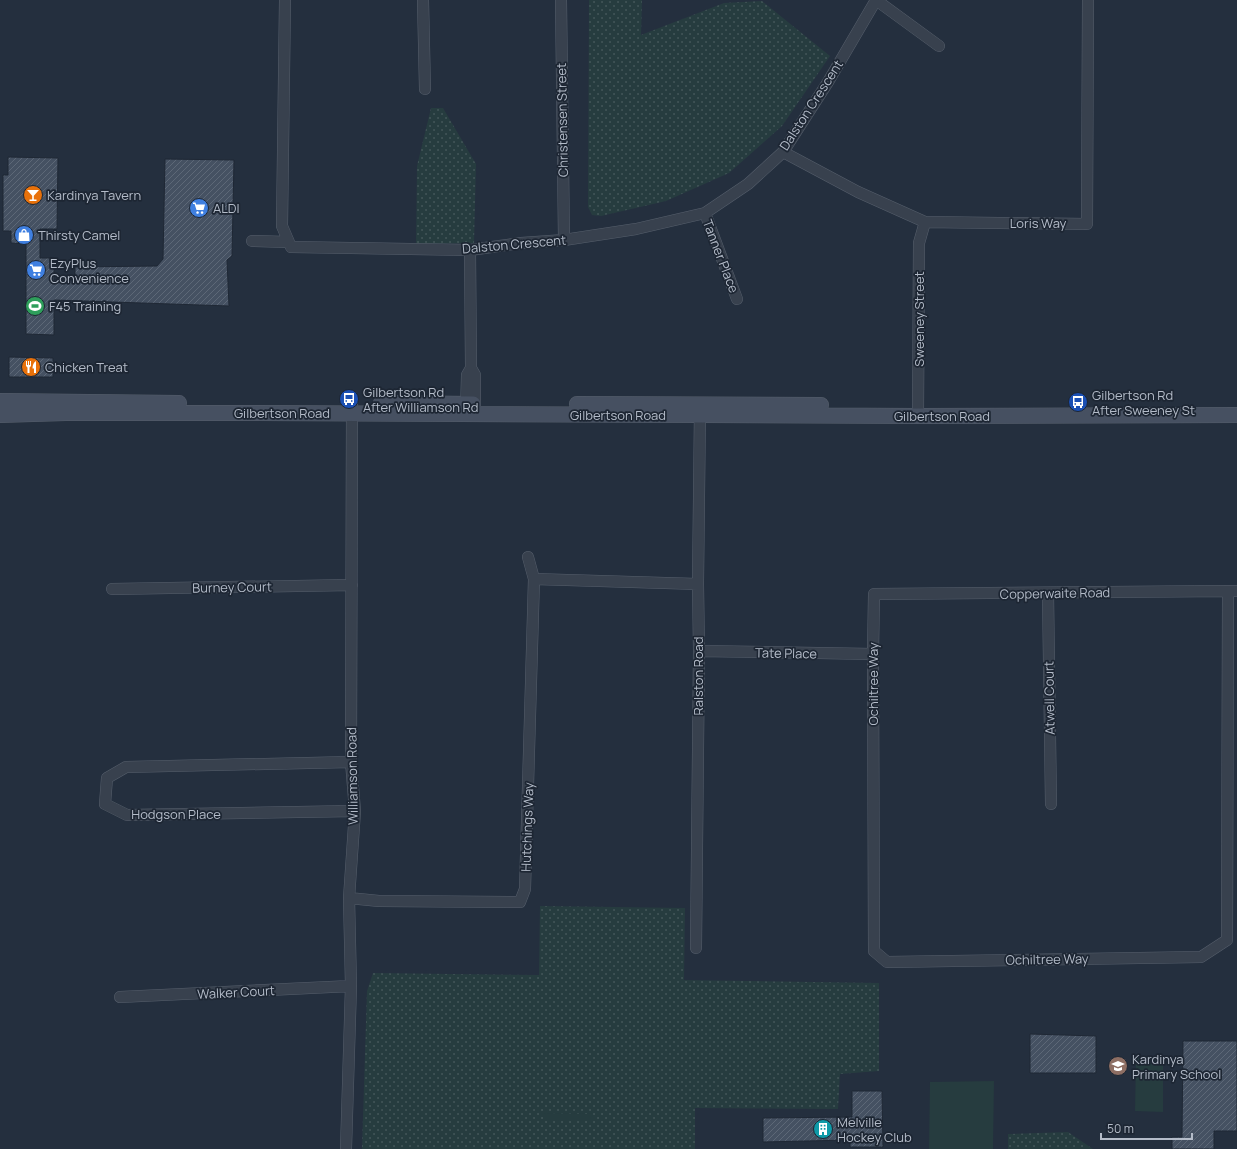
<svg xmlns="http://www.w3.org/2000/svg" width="1237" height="1149" viewBox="0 0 1237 1149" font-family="Manrope,sans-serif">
<defs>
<pattern id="green-dots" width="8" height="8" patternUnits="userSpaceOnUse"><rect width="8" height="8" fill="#263c3f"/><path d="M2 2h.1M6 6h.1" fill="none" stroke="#435659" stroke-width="1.8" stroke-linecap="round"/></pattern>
<pattern id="building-hatch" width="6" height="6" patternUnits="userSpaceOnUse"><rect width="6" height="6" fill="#455162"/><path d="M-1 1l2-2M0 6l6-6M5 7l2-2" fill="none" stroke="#5d6877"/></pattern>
</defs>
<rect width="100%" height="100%" fill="#242f3e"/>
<path fill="url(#green-dots)" d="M589,0h53l-1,35 83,-32 38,-2 68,55 -48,70 -53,47 -63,28 -65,15 -9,-1 -4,-8z
M431,108h12l33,56 -2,79 -58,1 1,-78z
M540,906l145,2 -1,72 195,3v88l-39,3 -2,35 -143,-1v41h-333l5,-158 6,-18 166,2z
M1068,1132l25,17h-85v-15z"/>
<path fill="#263c3f" d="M1136,1058h27v54l-28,-1z
M994,1081l-1,68h-64l1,-67z
M544,1113l49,1v7h-49z"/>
<path fill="url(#building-hatch)" stroke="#1f2835" d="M8,157l50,1 -1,71h-17v29h14v22h21v-13l82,-1 6,-7 2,-100 69,1 -2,96 -5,4 2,46 -175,-6v35l-28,-1v-90l-15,-1v-12h-8v-56h5z
M9,357l44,1v19h-44z
M1030,1034l66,2v37h-66z
M1183,1041h54v90h-23v18h-42v-12h10z
M852,1091h30l1,56h-33v-7l-87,2v-24l89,-1z"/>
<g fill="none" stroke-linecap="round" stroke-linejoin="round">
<defs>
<path id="street" d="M285,0l-3,226 9,21 179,3 51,-7 43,-3 72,-11 69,-16 43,-29 35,-32 45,-70 48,-82
M423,0l2,89
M561,0l3,240
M876,0l63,46
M783,152l75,40 67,30 162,2 1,-224
M705,213l32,86
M252,241l36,1
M471,368l4,7v37
M466,412l1,-37 4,-7 -1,-118
M918,416l1,-173 6,-21
M534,579l164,5
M112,589l240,-4
M1228,591l-1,349 -26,17 -314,5 -13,-11 -1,-297 1,-60 354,-3h9
M1048,593l3,211
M699,651l174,3
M351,762l-225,5 -19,11 -2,26 22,11 228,-4
M349,898l30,3 141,1 5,-13 9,-310 -6,-22
M696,948l3,-297 -1,-67 2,-175
M120,997l231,-11
M346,1149l5,-163 -2,-88 6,-87 -4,-49 1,-359"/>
<path id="secondary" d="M0,401l179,2
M381,403l92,1
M577,404l244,1
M0,415l66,-2h192l660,3 319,-1"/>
</defs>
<use href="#street" stroke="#565f6c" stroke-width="12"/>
<use href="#secondary" stroke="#565f6c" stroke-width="16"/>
<use href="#street" stroke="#38414e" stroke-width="11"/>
<use href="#secondary" stroke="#465061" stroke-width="15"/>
</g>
<defs>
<symbol id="bar-disc" viewBox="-11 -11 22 22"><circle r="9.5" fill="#e8710a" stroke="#1d2633"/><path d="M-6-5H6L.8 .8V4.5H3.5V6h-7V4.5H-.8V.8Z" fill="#fff"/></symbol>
<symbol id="supermarket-disc" viewBox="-11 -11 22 22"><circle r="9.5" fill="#3f7fe0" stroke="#1d2633"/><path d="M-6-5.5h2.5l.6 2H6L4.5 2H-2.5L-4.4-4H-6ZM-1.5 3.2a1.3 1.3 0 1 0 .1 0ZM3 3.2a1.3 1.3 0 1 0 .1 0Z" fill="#fff"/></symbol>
<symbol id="shop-disc" viewBox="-11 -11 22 22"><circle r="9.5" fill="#3f7fe0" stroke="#1d2633"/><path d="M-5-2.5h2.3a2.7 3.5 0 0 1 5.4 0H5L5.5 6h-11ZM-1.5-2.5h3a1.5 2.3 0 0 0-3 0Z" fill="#fff"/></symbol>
<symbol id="stadium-disc" viewBox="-11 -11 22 22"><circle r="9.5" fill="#2e9e5b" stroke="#1d2633"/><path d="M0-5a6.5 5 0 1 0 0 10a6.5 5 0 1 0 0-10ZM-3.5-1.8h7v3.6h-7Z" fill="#fff"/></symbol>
<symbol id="restaurant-disc" viewBox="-11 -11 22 22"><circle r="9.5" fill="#e8710a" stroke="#1d2633"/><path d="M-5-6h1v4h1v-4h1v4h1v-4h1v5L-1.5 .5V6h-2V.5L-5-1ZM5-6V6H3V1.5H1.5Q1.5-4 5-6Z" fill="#fff"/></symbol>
<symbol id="bus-disc" viewBox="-11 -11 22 22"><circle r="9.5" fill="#1a4fb4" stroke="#1d2633"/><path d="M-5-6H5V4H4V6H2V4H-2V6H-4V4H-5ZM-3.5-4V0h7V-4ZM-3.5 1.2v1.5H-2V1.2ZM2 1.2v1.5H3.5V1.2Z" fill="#fff"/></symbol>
<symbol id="school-disc" viewBox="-11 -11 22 22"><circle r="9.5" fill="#8d6e63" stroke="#1d2633"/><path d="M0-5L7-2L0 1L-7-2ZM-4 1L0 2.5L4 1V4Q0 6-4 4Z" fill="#fff"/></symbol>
<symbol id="building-disc" viewBox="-11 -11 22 22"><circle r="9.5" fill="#0f9aa8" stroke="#1d2633"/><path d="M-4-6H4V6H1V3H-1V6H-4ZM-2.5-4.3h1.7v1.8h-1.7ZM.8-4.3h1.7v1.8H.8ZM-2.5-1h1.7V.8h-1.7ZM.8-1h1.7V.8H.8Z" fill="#fff"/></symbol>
</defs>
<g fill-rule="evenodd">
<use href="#bar-disc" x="22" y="184" width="22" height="22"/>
<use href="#supermarket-disc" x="188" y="197" width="22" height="22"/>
<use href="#shop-disc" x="13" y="224" width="22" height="22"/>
<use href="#supermarket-disc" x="25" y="259" width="22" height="22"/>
<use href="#stadium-disc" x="24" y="295" width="22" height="22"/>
<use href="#restaurant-disc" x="20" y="356" width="22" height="22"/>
<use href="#bus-disc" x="338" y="388" width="22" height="22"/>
<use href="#bus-disc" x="1067" y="391" width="22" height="22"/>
<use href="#school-disc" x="1107" y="1055" width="22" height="22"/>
<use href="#building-disc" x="812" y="1118" width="22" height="22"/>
</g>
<g text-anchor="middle" stroke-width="3.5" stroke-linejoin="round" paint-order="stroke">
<g font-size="13" fill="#b4bcc9" stroke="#1d2633">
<text transform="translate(811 105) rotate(-57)" y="5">Dalston Crescent</text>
<text transform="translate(562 120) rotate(-91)" y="5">Christensen Street</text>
<text x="1038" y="228">Loris Way</text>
<text transform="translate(514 244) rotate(-5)" y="5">Dalston Crescent</text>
<text transform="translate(721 256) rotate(69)" y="5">Tanner Place</text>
<text transform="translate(919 319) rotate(-90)" y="5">Sweeney Street</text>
<text x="282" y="418">Gilbertson Road</text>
<text x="618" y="420">Gilbertson Road</text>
<text x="942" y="421">Gilbertson Road</text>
<text transform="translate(232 587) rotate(-1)" y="5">Burney Court</text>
<text transform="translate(1055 593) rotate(-1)" y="5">Copperwaite Road</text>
<text transform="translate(786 653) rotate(1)" y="5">Tate Place</text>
<text transform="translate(698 676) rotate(-90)" y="5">Ralston Road</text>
<text transform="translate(873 684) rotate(-90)" y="5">Ochiltree Way</text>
<text transform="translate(1049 698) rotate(-91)" y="5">Atwell Court</text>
<text transform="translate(352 776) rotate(-91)" y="5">Williamson Road</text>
<text x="176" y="819">Hodgson Place</text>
<text transform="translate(527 827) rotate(-88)" y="5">Hutchings Way</text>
<text transform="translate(1047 959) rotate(-1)" y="5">Ochiltree Way</text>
<text transform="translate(236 992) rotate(-3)" y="5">Walker Court</text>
</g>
<g font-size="13" fill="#b4bcc9" stroke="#1d2633" text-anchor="start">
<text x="47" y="200">Kardinya Tavern</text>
<text x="213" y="213">ALDI</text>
<text x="38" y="240">Thirsty Camel</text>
<text x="50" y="268">EzyPlus<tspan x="50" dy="15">Convenience</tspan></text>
<text x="49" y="311">F45 Training</text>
<text x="45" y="372">Chicken Treat</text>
<text x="363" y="397">Gilbertson Rd<tspan x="363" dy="15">After Williamson Rd</tspan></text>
<text x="1092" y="400">Gilbertson Rd<tspan x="1092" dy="15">After Sweeney St</tspan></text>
<text x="1132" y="1064">Kardinya<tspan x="1132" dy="15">Primary School</tspan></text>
<text x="837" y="1127">Melville<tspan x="837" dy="15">Hockey Club</tspan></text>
</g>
</g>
<path d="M1101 1133v6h91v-6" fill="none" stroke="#b4bcc9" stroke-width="2"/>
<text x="1107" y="1133" font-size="12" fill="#b4bcc9" stroke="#1d2633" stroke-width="3" paint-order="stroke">50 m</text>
</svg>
